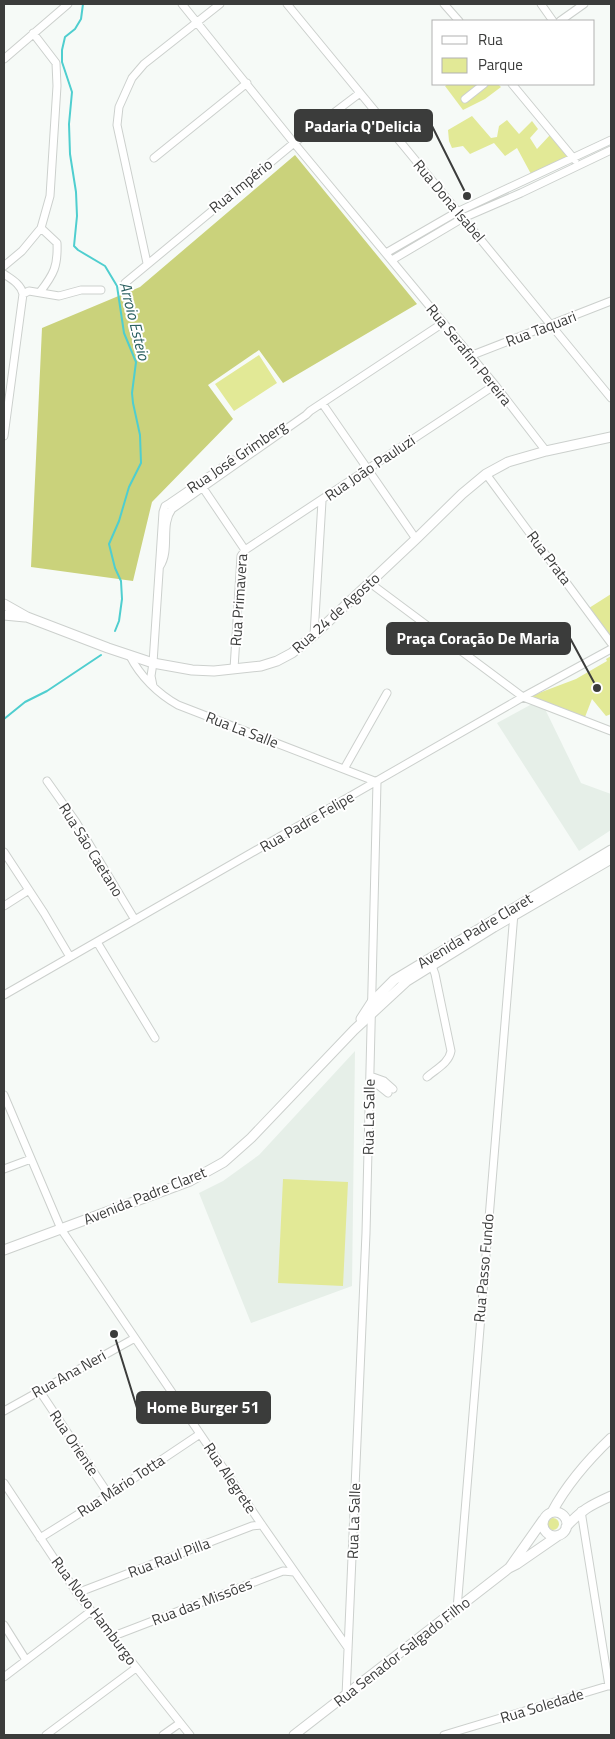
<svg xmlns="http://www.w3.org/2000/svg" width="615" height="1739" viewBox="0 0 615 1739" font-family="'Titillium Web',sans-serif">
<rect width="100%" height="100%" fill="#f6faf7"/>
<path fill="#e6efe8" d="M532,704l13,5 36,74 30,11v36l-32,21 -82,-128z
M355,1051l-3,235 -101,37 -52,-130 24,-12 36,-26z"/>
<path fill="#e2e996" d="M448,84h50l3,3 -16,12 -22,11 -18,-24z
M472,116l19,22 6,-1 2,-11 8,-6 12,14 13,-13 6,8 -8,9 7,11 13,-14 21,24 -40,15 -14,-26 -12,8 -11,-13 -24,11 -7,-8 -11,2 -3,-7 -1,-11z
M259,355l18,28 -43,28 -19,-27z
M611,594v46l-22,-32z
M611,656v58l-5,2 -14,-17 -7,18 -54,-21 45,-17 31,-18 -1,-2z
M283,1179l65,3 -5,104 -65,-3z
M547 1524a6 6 0 1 1 12 0a6 6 0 1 1-12 0Z"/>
<path fill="#cad27b" d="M295,155l122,149 -134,79 -24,-33 -51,35 25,34 -81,83 -19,79 -102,-14 11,-239 98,-41z"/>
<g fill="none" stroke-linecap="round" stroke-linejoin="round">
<path stroke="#4fcecf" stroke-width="2" d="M83,4l-2,15 -6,10 -10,8 -3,13v12l10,30 -3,32 1,30 6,38 1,24 -3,30 4,4 27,16 12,20 7,47 12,29 -4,31 1,10 7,32 1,28 -12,24 -10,34 -10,23 6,24 6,13 1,18 -3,22 -4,10
M4,719l21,-17 22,-11 54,-36"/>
<defs>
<path id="minor" d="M182,4l112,139 201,242 51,66
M287,4l324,394
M444,4l15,17
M541,4l12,17
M560,21l24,-17
M4,59l64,-55
M512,84l63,76
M465,99l19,-15
M154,158l93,-75
M386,253l71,-41 154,-72
M392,260l71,-42 58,-25 90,-43
M147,263l-30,-138 2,-18 13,-29 12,-14 76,-60
M4,266l18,-15 19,-23 9,-32 7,-110 -1,-23 -23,-30
M4,274c7,5 17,10 19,20l-19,142
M125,283l169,-140 66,-50
M40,292c14,-18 18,-26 17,-49l-16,-15
M23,294l6,-3 30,5 22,-6h20
M470,356l141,-55
M322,403l94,136
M486,474l125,169
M201,485l44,65 -4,6 -7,113
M245,550l250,-165
M160,566c11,-17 0,-41 12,-57l134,-94 4,-4 133,-88
M370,583l153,114 88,34
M314,635l8,-134
M130,656c10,20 28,38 48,49l199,77
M153,686l-2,-10 2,-13 10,-151 2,-6 5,-3 63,-43
M344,769l43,-76
M47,781l29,41 59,98
M4,852l40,61 26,44
M4,906l25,-16
M97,942l58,96
M4,995l519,-298 88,-48
M370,1076l14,5 9,8
M427,1077c9,-8 22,-14 24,-26l-16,-77 -3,-8
M370,1083l8,2 10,8
M4,1095l57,134 201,296 86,123
M4,1169l27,-10
M39,1390l70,105
M4,1411l131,-73
M4,1483l73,110 113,142
M581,1511l28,175
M40,1538l69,-43 91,-61
M77,1593l175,-67 10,-1
M457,1609l57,-696
M4,1625l22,35
M111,1637l172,-66 11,1
M4,1677l87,-66
M346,1696l20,-463 11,-451
M46,1735l90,-67
M163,1735l17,-12
M444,1735l167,-50"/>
<path id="major" d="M4,604l23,13 81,31 45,15 39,7 22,1 47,-5 16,-5 15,-8 22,-18 102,-96 46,-45 24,-20 22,-12 38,-11 65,-14
M4,615l21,2
M361,1019l11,-17 22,-22 217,-130
M4,1250l186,-69 34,-19 27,-24 103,-108 53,-49 87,-54 117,-68
M552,1512c15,-28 36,-52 59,-74
M543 1524a12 12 0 1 1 24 0a12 12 0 1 1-24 0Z
M566,1527c15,-17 25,-22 45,-31
M510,1567l33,-47
M294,1735l215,-167 8,-4 42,-29"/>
</defs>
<use href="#minor" stroke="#ccd0cd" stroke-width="9"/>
<use href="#major" stroke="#ccd0cd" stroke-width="11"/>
<use href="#minor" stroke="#fff" stroke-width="7"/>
<use href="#major" stroke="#fff" stroke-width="9"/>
</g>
<g text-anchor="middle" stroke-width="4" stroke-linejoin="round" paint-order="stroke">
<g font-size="15" fill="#3b3c3b" stroke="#fff">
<text transform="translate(241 186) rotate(-39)" y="5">Rua Império</text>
<text transform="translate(449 201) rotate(50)" y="5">Rua Dona Isabel</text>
<text transform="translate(541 329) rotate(-21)" y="5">Rua Taquari</text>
<text transform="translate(469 355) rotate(51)" y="5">Rua Serafim Pereira</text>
<text transform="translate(237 457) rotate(-34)" y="5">Rua José Grimberg</text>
<text transform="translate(370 468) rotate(-34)" y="5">Rua João Pauluzi</text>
<text transform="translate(549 558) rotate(53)" y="5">Rua Prata</text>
<text transform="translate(239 600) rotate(-86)" y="5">Rua Primavera</text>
<text transform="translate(336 613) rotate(-42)" y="5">Rua 24 de Agosto</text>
<text transform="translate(242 730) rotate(21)" y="5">Rua La Salle</text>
<text transform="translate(307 822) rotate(-30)" y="5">Rua Padre Felipe</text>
<text transform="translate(91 850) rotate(58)" y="5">Rua São Caetano</text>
<text transform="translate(475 931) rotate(-31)" y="5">Avenida Padre Claret</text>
<text transform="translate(369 1117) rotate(-89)" y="5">Rua La Salle</text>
<text transform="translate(145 1196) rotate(-22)" y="5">Avenida Padre Claret</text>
<text transform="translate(484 1268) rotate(-85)" y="5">Rua Passo Fundo</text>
<text transform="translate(69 1374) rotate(-29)" y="5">Rua Ana Neri</text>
<text transform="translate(74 1443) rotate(56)" y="5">Rua Oriente</text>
<text transform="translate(230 1478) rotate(56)" y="5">Rua Alegrete</text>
<text transform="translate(121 1486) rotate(-33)" y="5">Rua Mário Totta</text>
<text transform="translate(354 1521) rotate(-88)" y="5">Rua La Salle</text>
<text transform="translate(169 1558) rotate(-21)" y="5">Rua Raul Pilla</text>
<text transform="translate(202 1602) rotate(-21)" y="5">Rua das Missões</text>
<text transform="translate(94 1611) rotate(53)" y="5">Rua Novo Hamburgo</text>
<text transform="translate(402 1652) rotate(-38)" y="5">Rua Senador Salgado Filho</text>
<text transform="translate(542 1706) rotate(-17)" y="5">Rua Soledade</text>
</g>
<g font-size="16" font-style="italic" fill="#2c6161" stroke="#fff">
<text transform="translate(135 321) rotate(76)" y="6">Arroio Esteio</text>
</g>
</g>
<path fill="none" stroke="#3b3c3b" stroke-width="2" d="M467 196L432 126M597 688L570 638M114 1334L137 1408"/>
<g fill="#3b3c3b" stroke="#fff" stroke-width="2">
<circle cx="467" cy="196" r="5"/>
<circle cx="597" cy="688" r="5"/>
<circle cx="114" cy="1334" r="5"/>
</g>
<g fill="#3b3c3b" stroke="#3b3c3b" stroke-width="2">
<rect x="295" y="110" width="137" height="31" rx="5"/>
<rect x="387" y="623" width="183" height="31" rx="5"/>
<rect x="137" y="1392" width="133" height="31" rx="5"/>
</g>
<g font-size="16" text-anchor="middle" font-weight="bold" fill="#fff">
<text x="363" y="132">Padaria Q'Delicia</text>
<text x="478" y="644">Praça Coração De Maria</text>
<text x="203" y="1413">Home Burger 51</text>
</g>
<rect width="615" height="1739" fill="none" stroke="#3b3c3b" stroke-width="10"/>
<rect x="432" y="20" width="162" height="65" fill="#ffffff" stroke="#b1b1b1"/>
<rect x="442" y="36" width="25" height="8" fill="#ffffff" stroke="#b1b1b1"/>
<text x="478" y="45" font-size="15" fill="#3b3c3b">Rua</text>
<rect x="442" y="58" width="25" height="15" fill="#e2e996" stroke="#b1b1b1"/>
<text x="478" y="70" font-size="15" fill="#3b3c3b">Parque</text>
</svg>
